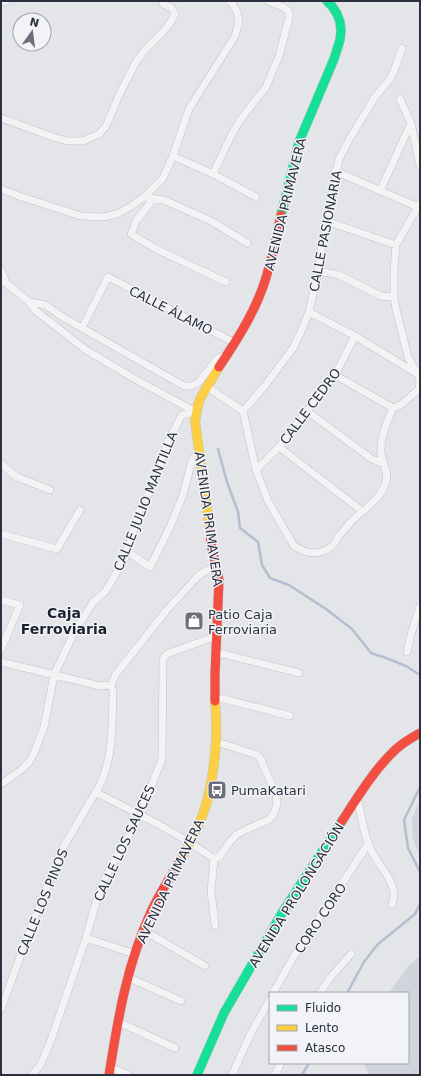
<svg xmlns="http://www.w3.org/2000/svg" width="421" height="1076" viewBox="0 0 421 1076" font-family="'DejaVu Sans',sans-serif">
<rect width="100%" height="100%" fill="#e3e5e8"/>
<path fill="#d2d4db" d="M420,801v56l-7,-17 -1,-22z
M420,956v119h-51l-5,-12h44v-70h-19l20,-28z"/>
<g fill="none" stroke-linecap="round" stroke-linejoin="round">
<path stroke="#b5bed0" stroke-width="2.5" d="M218,449l9,33 11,30 2,16 18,14 4,23 8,13 19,7 37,24 26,20 19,24 15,5 20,8 14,9
M420,787l-16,33 4,28 12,24
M347,993l17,-31 13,-17 38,-31 5,-10
M302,1075l7,-12"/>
<defs>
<path id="street" d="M1,2l5,-1
M400,99l11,24 9,43
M1,118l52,19 14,4h16l16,-7 7,-8 14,-33 16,-31 7,-10 19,-19 8,-10 5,-9 -3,-6 -9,-4
M173,156l40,18 43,23
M335,171l83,36
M213,174l18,-38 8,-14 14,-19 13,-16 13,-31 10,-38v-6l-6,-5 -15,-6
M1,189l18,7 62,20 22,1 14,-3 13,-7 14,-10 19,-19 10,-22 16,-47 46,-73 4,-14 -2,-10 -5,-9 -3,-2
M380,191l31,-68
M148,198l16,2 49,22 34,21
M152,199l-1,3 -15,19 -5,13 25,15 70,33
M326,221l70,24
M1,270l5,13
M318,272l12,1 9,2 42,21 13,1
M1,281l5,2 22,18 8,10 50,39 49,29 61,33
M30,302l16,3 15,11 123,70h7l7,-3 20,-25 9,-3
M309,312l46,24 61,37
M82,328l26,-51 127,66
M335,375l58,33
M207,387l36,24
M243,411l13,59 12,31 26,45c8,5 17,9 26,6 5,-1 10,-4 13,-7 2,-2 4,-5 5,-8 4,-5 8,-9 12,-14 12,-13 31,-23 36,-41 3,-11 -4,-19 -5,-30 -1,-15 6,-30 12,-44l9,-4 17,-15 1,-8 -2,-6 -10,-18 -12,-48 -2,-12v-27l2,-25 24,-42
M243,411l21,-24 29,-39 7,-14 9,-22 9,-40 8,-51 13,-62 11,-21 25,-41 15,-18 4,-8 8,-23
M307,411l65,48 12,5
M279,447l83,64
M1,464l16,13 33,13
M256,470l23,-23 56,-72 20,-39
M1,534l56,15 23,-39
M128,552l22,15 20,-40 13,-32 9,-35 8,-9
M1,600l19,5 -19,44
M407,652l4,-18 9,-28
M216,654h7l76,19
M1,662l99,24 11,-1
M111,685l5,-11 50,-63 32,-35 9,-6 9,-3
M216,699h8l66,17
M1,784l20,-14 8,-8 5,-9 10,-26 10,-52 20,-42 19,-31 12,-10 20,-34 16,-53 8,-12 11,-29 7,-21 15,-28 14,-3
M97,793c40,20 81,40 117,66
M357,798c4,15 6,31 11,45 6,18 23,31 26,50 0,3 -1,8 -2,12
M215,925l-4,-34 3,-32 6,-3 9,-13 7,-8 9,-5 23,-10 5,-4 4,-12 -1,-10 -16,-36 -3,-3 -34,-11 -7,-1
M143,931l5,2 57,33
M86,938l49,16
M127,979l7,1 47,21
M273,993l20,-35 75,-114
M320,993l10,-15 21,-24
M1,1009l33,-90 26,-66 31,-53c23,-31 21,-72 22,-109l-2,-6
M117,1023l8,2 50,23
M110,1069l7,1 11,5
M32,1075l9,-11 10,-24 35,-102 13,-46 10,-22 31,-55 22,-56 1,-99 1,-3 3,-3 41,-15 8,-1
M232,1075l18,-40 20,-36
M275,1075l6,-12"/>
<path id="fast" d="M281,215l18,-73 35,-83 6,-19 1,-9 -1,-9 -3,-8 -5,-8 -5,-5
M197,1075l27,-62 58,-100 60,-92"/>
<path id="slow" d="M210,532l-15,-111 3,-16 3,-8 18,-30
M180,861c9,-15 17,-31 23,-47 8,-22 11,-47 13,-70 1,-14 0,-29 -1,-43"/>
<path id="jam" d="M219,367c18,-27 36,-55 46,-86 7,-22 11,-44 16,-66
M210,532l1,12 8,36 -4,94v27
M342,821c15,-23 32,-51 52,-70 8,-8 17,-13 26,-18
M109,1075c9,-57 18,-111 42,-163 8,-18 19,-34 29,-51"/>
</defs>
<use href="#street" stroke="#c2c3c6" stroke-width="8"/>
<use href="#fast" stroke="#c2c3c6" stroke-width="10"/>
<use href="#slow" stroke="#c2c3c6" stroke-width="10"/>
<use href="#jam" stroke="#c2c3c6" stroke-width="10"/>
<use href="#street" stroke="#f3f3f5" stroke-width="7"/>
<use href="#fast" stroke="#16e098" stroke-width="9"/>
<use href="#slow" stroke="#ffcf43" stroke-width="9"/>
<use href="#jam" stroke="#f24e42" stroke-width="9"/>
</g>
<defs>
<symbol id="shop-square" viewBox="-11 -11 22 22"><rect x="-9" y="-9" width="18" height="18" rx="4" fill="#6c6f7b" stroke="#f2f3f7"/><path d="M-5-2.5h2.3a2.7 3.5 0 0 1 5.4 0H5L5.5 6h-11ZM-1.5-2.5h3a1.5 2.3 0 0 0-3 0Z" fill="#fff"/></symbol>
<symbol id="bus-square" viewBox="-11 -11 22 22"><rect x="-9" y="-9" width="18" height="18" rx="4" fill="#6c6f7b" stroke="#f2f3f7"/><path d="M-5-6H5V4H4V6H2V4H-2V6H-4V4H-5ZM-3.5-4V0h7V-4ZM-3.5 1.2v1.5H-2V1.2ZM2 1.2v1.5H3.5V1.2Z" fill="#fff"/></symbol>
</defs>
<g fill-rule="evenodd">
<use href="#shop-square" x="183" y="610" width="22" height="22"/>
<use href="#bus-square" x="206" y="779" width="22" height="22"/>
</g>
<g text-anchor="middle" stroke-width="3" stroke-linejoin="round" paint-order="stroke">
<g font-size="13" fill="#2c3040" stroke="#f2f3f7">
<text transform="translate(285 204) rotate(-76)" y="5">AVENIDA PRIMAVERA</text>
<text transform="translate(325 231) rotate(-79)" y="5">CALLE PASIONARIA</text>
<text transform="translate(171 310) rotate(27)" y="5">CALLE ÁLAMO</text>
<text transform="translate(310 406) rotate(-53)" y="5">CALLE CEDRO</text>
<text transform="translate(145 501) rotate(-68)" y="5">CALLE JULIO MANTILLA</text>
<text transform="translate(209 519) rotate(82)" y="5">AVENIDA PRIMAVERA</text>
<text transform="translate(124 843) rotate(-65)" y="5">CALLE LOS SAUCES</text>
<text transform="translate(170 881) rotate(-64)" y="5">AVENIDA PRIMAVERA</text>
<text transform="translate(296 895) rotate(-58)" y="5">AVENIDA PROLONGACIÓN</text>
<text transform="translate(42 902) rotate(-68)" y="5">CALLE LOS PINOS</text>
<text transform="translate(320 918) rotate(-56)" y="5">CORO CORO</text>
</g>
<g font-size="13" fill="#2c3040" stroke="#f2f3f7" text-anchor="start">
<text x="208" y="619">Patio Caja<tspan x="208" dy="15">Ferroviaria</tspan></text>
<text x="231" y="795">PumaKatari</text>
</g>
<g font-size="14" font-weight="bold" fill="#1e2131" stroke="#f2f3f7">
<text x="64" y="618">Caja<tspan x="64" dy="16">Ferroviaria</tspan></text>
</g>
</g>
<rect width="421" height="1076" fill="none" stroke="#2c3040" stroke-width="4"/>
<rect x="269" y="992" width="140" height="72" fill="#f2f3f7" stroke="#a3a5ae"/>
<rect x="277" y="1005" width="20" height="6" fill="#16e098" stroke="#a3a5ae"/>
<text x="305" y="1012" font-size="12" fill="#2c3040">Fluido</text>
<rect x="277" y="1025" width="20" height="6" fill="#ffcf43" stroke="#a3a5ae"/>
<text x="305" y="1032" font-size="12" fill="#2c3040">Lento</text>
<rect x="277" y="1045" width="20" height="6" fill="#f24e42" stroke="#a3a5ae"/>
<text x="305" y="1052" font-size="12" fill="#2c3040">Atasco</text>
<g transform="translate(32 32) rotate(14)"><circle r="19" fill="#f2f3f7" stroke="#a3a5ae"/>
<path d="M0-3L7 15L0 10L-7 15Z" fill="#6c6f7b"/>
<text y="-6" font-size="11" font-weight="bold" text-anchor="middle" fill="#2c3040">N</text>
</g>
</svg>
